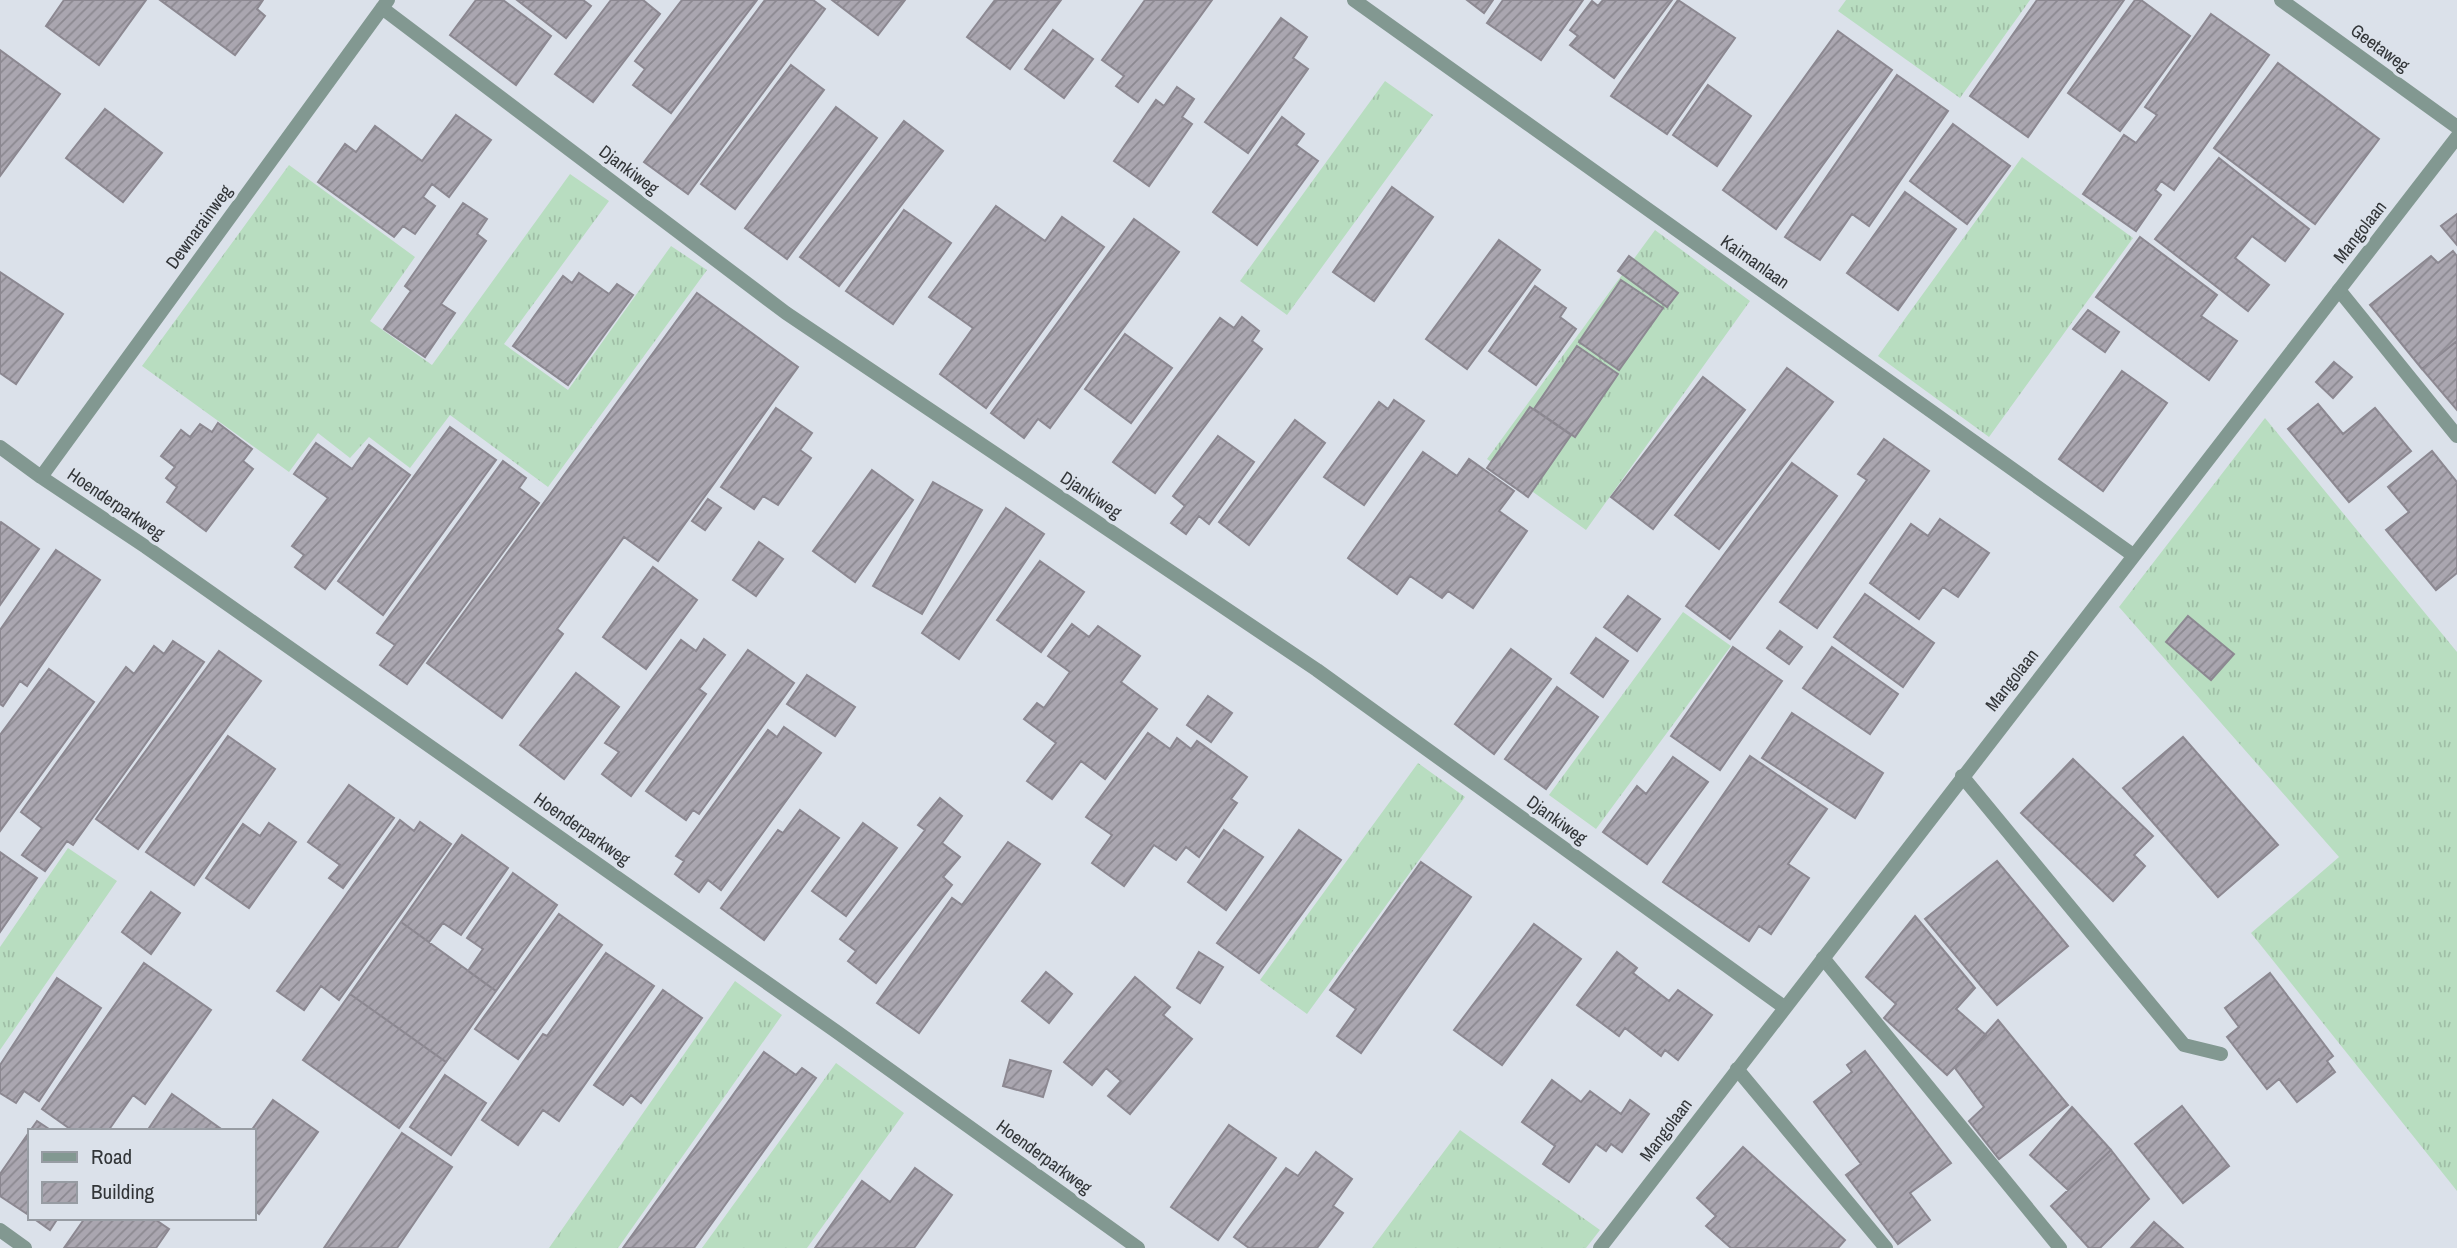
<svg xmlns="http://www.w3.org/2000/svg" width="2457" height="1248" viewBox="0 0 2457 1248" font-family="'Archivo Narrow',sans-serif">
<defs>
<pattern id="grass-tufts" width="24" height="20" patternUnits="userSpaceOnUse" patternTransform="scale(1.75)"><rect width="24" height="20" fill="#b8ddc0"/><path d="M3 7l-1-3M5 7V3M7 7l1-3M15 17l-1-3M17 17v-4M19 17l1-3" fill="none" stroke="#9fbea6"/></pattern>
<pattern id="building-hatch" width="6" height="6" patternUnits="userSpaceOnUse" patternTransform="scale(1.75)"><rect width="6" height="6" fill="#aaa6b0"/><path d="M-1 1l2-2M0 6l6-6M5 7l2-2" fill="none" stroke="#8b8890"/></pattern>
</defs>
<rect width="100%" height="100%" fill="#dbe1ea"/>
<path fill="url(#grass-tufts)" d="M1846,0h184l-70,98 -122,-87z
M1385,81l48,34 -146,200 -47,-34z
M2022,157l111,81 -144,199 -111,-81z
M289,165l126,92 -45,64 62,44 138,-191 39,27 -105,143 64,46 103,-144 36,24 -159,217 -98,-72 -40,53 -41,-31 -19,21 -32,-25 -29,39 -147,-106z
M1655,230l95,71 -164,229 -99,-71z
M2265,418l192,234v539l-206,-258 88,-76 -220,-250z
M1683,612l48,34 -135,183 -47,-34z
M1418,763l47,34 -158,217 -47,-34z
M68,848l49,33 -117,169v-103z
M735,981l47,34 -164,233h-69z
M836,1063l68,50 -97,135h-105z
M1460,1130l140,100 -14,18h-214z"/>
<path fill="url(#building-hatch)" stroke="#8c8891" stroke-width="2" d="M64,0h82l-47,65 -53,-39z
M160,0h103l-6,9 8,7 -30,39z
M476,0h27l48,36 -35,49 -66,-50z
M517,0h66l8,6 -25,32z
M611,0h32l17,14 -67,88 -38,-28z
M682,0h75l-86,113 -38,-28 12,-16 -10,-8z
M765,0h48l12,9 -137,185 -44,-32z
M832,0h73l-27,35z
M995,0h66l-51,69 -43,-32z
M1145,0h67l-74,102 -22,-16 8,-10 -22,-16z
M1467,0h26l-9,13z
M1503,0h80l-42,60 -54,-37z
M1603,0h69l-58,78 -44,-33 8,-9 -8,-6 22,-29 6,5z
M1678,0l57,38 -68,96 -56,-38z
M2037,0h87l-96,137 -58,-41z
M2135,0h6l49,36 -70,95 -52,-38z
M2211,14l58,41 -95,135 -13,-9 -6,9 6,5 -25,36 -53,-37 41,-59 12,8 21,-28 -12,-8z
M1281,18l26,19 -14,21 15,11 -60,84 -43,-31z
M1053,30l40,29 -29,39 -39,-29z
M1838,31l54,39 -116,159 -53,-39z
M0,50l60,44 -60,82z
M2278,63l101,76 -64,85 -101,-76z
M791,65l33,25 -89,119 -34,-25z
M1897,75l51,36 -79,115 -17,-12 -32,46 -35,-23z
M1708,85l43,31 -34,50 -44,-31z
M1177,87l17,12 -12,18 10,7 -43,62 -35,-25 42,-61 8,6z
M836,107l41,31 -90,121 -42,-31z
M105,109l57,44 -39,49 -57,-44z
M456,115l35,25 -42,57 -17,-13 -9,13 12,9 -20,28 -12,-8 -9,11 -76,-55 27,-38 11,8 19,-26 47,35z
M1282,117l22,17 -8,11 22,16 -61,84 -44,-33z
M904,121l39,30 -104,135 -39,-29z
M1953,124l57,42 -43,58 -57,-43z
M2219,158l90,71 -24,32 -33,-25 -17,22 34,27 -21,26 -93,-72z
M1392,187l41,30 -59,84 -41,-29z
M1905,192l51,37 -58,81 -51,-37z
M463,203l24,16 -10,15 9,7 -45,63 14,9 -30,44 -41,-28 27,-38 -6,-5z
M996,206l49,35 17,-24 42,30 -118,161 -46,-34 33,-46 -44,-31z
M904,210l47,33 -58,81 -47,-33z
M2457,214v31l-16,-19z
M1134,219l45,33 -129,176 -12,-9 -14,19 -33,-25z
M2140,237l77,58 -16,21 36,25 -28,39 -113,-83z
M1499,240l41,30 -73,99 -41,-30z
M2453,251l4,5v85l-35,28 -52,-64 61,-49 7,7z
M1629,256l49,37 -11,14 -49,-36z
M0,272l63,42 -47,70 -16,-11z
M579,273l30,21 8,-10 16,11 -65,90 -55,-39 50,-70 9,7z
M1621,280l42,28 -44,62 -40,-28z
M1535,286l31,22 -6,9 16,12 -40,56 -47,-34z
M697,293l101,74 -140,194 -34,-24 -67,92 6,5 -61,84 -75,-55z
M2088,310l31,22 -14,20 -32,-23z
M1242,317l17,14 -7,10 10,8 -107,144 -42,-31 107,-144 14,10z
M1125,334l47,34 -41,55 -46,-34z
M2457,341v69l-35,-41z
M1577,346l41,28 -43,63 -41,-28z
M2334,362l18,15 -19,21 -17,-16z
M1787,368l46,34 -114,147 -44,-34z
M2122,371l45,32 -64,88 -44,-32z
M1703,377l42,33 -92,119 -42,-32z
M1394,400l30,21 -60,84 -40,-28 55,-75 9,7z
M2318,404l25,30 32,-26 36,43 -62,51 -61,-73z
M1530,407l41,28 -43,62 -41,-29z
M776,408l36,25 -12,17 11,8 -33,47 -15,-9 -9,13 -33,-22z
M1295,420l30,23 -76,102 -30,-23z
M218,423l34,26 -9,12 10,8 -47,62 -39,-29 10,-15 -11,-9 9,-11 -14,-11 20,-26 9,7 10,-13 12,8z
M450,427l46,33 -113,155 -45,-34z
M1218,436l36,26 -45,62 -10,-8 -13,18 -15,-11 14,-17 -12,-10z
M1884,439l45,32 -112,157 -37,-26 87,-122 -9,-6z
M316,443l36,26 17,-24 41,30 -85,114 -30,-22 9,-12 -12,-9 36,-48 -34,-24z
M2432,451l25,31v91l-21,17 -50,-60 23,-18 -21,-25z
M1423,452l34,24 12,-17 45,32 -15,20 28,20 -54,77 -25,-17 -6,7 -32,-22 -13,18 -49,-36z
M503,461l23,17 -7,10 20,15 -132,181 -27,-19 15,-20 -18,-12z
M1792,463l45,33 -107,143 -44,-33z
M872,470l41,30 -58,82 -42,-31z
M933,482l49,28 -60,104 -49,-28z
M708,499l13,9 -16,22 -13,-9z
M1006,508l38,26 -85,125 -37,-26z
M1940,519l49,34 -31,44 -15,-10 -24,32 -49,-36 41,-59 17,12z
M1,522l38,27 -39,56v-82z
M759,542l24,17 -27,37 -23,-16z
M56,550l44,30 -73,106 -7,-5 -17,25 -3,-2v-74z
M1040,561l44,31 -43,60 -44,-32z
M653,567l44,33 -51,69 -43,-32z
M1865,594l69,49 -31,44 -69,-50z
M1628,596l32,23 -23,32 -33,-24z
M2188,616l46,38 -23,26 -45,-38z
M1072,624l17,13 9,-11 42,30 -19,26 36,27 -52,70 -24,-18 -29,38 -25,-18 29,-38 -32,-24 13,-16 7,5 26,-36 -22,-16z
M1780,631l22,16 -13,17 -22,-16z
M1596,638l32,23 -25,36 -32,-24z
M704,639l21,16 -26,34 7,5 -75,102 -29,-22 17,-22 -14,-9 76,-103 15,11z
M173,641l31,21 -131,183 -6,-4 -22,30 -23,-16 20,-27 -21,-16 105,-145 8,7 20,-28 10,8z
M1733,647l49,34 -62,89 -49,-34z
M1832,647l66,47 -28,40 -67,-46z
M1511,649l40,30 -57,75 -39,-30z
M748,650l46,33 -95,131 -6,-4 -7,10 -40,-29z
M219,651l42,30 -123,168 -42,-30z
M49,669l45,33 -94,129v-96z
M576,673l43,34 -55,72 -44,-34z
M807,675l48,32 -20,29 -48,-32z
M1557,687l41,30 -52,72 -41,-30z
M1208,696l24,17 -21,29 -24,-17z
M1792,713l91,60 -28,45 -93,-60z
M784,727l37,26 -100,137 -13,-10 -9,12 -24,-18 9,-13 -8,-5 92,-126 9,7z
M1148,733l22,16 7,-11 14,11 6,-8 50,36 -16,22 6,4 -38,54 -13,-10 -10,13 -22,-15 -30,41 -32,-23 20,-28 -26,-18z
M228,736l47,33 -81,116 -48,-33z
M2183,737l95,108 -60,52 -95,-109z
M1750,756l77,53 -39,55 21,14 -38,56 -12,-8 -10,15 -86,-59z
M1673,757l35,25 -61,82 -44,-32 34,-46 9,8z
M2073,759l80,77 -19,19 11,11 -32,35 -92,-88z
M349,785l45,33 -51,70 -14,-10 11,-13 -32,-23z
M940,798l22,18 -20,27 18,14 -17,20 9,8 -76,98 -28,-22 8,-10 -16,-12 85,-109 -7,-5z
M800,810l39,28 -75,102 -43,-32 57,-78 5,3z
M400,820l14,11 6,-9 31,22 -112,156 -18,-14 -17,24 -27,-19z
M269,823l27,19 -47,66 -43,-30 37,-54 17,12z
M863,823l34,25 -51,68 -34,-25z
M1224,830l39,27 -37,53 -38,-28z
M1299,830l42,30 -82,113 -42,-30z
M462,835l46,33 -47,67 -18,-12 -14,19 -28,-20z
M1008,842l32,22 -121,169 -42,-30 75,-105 10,7z
M0,852l37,26 -37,54z
M1997,861l71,85 -71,59 -72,-86z
M1421,862l50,35 -110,156 -24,-17 19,-27 -26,-19z
M513,873l44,32 -61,86 -28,-20 15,-22 -16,-11z
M151,892l29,21 -29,41 -29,-22z
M559,914l43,31 -84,114 -43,-30z
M1915,916l60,72 -19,21 30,26 -39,40 -63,-57 12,-14 -30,-27z
M401,922l95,69 -50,71 -96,-68z
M1534,924l47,35 -79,106 -48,-35z
M1199,952l24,15 -23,36 -23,-15z
M1617,952l20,16 -4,5 36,28 9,-11 34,25 -34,45 -13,-10 -4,6 -36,-28 -6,8 -42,-31z
M606,953l48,33 -95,135 -16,-11 -25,35 -36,-25 61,-86 4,2z
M144,963l67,47 -66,94 -12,-9 -25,36h-35l-31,-22z
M1046,972l26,22 -23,29 -27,-22z
M2270,973l63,83 -6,5 8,11 -38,30 -18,-23 -12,10 -40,-52 12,-10 -14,-19z
M1135,977l35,30 -7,8 29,24 -62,75 -22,-18 13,-15 -15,-13 -14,17 -28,-23z
M57,978l44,30 -62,93 -15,-10 -8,12 -16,-10v-28z
M663,990l39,28 -61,85 -10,-8 -8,10 -29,-20z
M350,994l96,68 -47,66 -96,-68z
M1998,1020l70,85 -69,54 -30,-38 15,-14 -29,-39z
M1865,1051l86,112 -41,30 20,27 -32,24 -52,-69 15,-11 -47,-62 38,-30 -5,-7z
M764,1052l32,23 6,-7 14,10 -122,170h-71z
M1010,1060l41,11 -8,26 -40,-11z
M445,1075l41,28 -35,52 -41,-28z
M1552,1080l29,22 9,-11 31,23 9,-14 19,14 -27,38 -11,-8 -5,7 -10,-7 -27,38 -26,-18 12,-18 -33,-24z
M172,1094l52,37h-77z
M273,1100l45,32 -59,82 -5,-4v-79h-3z
M2182,1106l47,60 -46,37 -48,-59z
M2072,1107l39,43 -43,40 -38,-35z
M37,1121l15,10h-22z
M1229,1125l47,33 -58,82 -47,-33z
M30,1131v85l-30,-20v-22z
M402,1133l50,34 -55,81h-73z
M1743,1147l102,93 -7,8h-107l-25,-22 10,-10 -19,-18z
M2111,1150l38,49 -49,49h-11l-38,-42z
M1316,1152l36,27 -19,27 10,7 -26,35h-68l-15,-11 52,-69 12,8z
M915,1168l37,27 -38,53h-99l47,-67 28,21z
M33,1218h25l-8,12z
M85,1218h68l16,11 -13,19h-92z
M2154,1222l29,26h-52z"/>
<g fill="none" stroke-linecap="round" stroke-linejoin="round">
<path stroke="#829891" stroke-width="14" d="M2339,290l118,146
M1962,776l222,269 37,9
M1823,958l237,290
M1737,1069l149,179"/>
<path stroke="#829891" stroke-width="14" d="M1354,0l779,555
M2281,0l176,127
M382,8l404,305 531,357 467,337
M0,447l41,30 105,70 691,485 301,216
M41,477l347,-477
M0,1230l25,18
M1600,1248l857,-1111"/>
</g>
<g text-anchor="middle" stroke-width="7" stroke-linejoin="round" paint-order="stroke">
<g font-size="18" fill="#323538" stroke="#dbe1ea">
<text transform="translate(2380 48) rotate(36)" y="6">Geetaweg</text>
<text transform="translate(629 170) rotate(37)" y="6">Djankiweg</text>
<text transform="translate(199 227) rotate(-54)" y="6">Dewnarainweg</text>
<text transform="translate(2360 232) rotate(-52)" y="6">Mangolaan</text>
<text transform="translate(1755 262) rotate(35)" y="6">Kaimanlaan</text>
<text transform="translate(1091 495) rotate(34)" y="6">Djankiweg</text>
<text transform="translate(116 504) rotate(34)" y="6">Hoenderparkweg</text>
<text transform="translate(2012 680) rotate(-52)" y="6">Mangolaan</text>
<text transform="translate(1557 820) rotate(36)" y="6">Djankiweg</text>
<text transform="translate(582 829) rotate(35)" y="6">Hoenderparkweg</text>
<text transform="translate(1666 1130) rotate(-53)" y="6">Mangolaan</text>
<text transform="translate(1044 1157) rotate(36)" y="6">Hoenderparkweg</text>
</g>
</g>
<rect x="28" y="1129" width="228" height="91" fill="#dbe1ea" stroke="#979ca3" stroke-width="2"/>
<rect x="42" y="1152" width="35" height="10" fill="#829891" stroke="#979ca3" stroke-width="2"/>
<text x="91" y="1164" font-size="21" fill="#323538">Road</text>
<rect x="42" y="1182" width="35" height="21" fill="url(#building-hatch)" stroke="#979ca3" stroke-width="2"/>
<text x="91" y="1199" font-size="21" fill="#323538">Building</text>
</svg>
